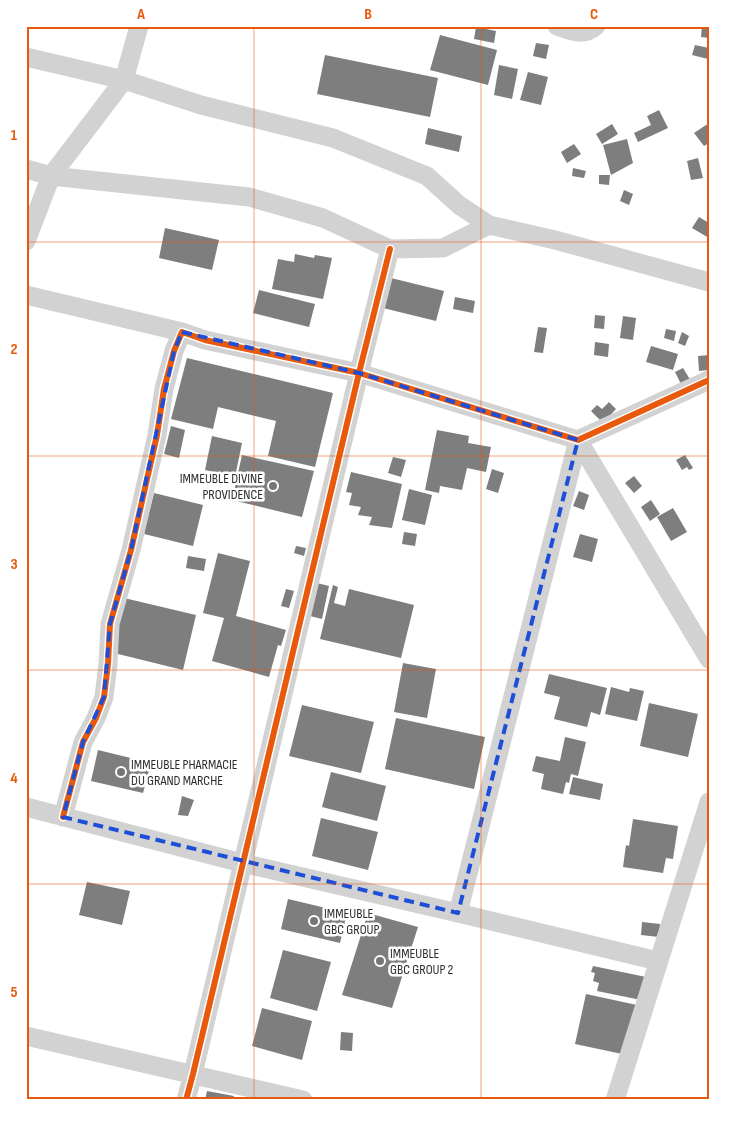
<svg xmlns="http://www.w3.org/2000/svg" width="735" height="1126" viewBox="0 0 735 1126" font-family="'Sofia Sans Condensed',sans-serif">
<rect width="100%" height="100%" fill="#fff"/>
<path fill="#7e7e7e" d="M702,26h7v12l-8,-1z
M476,27l20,4 -2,12 -20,-4z
M440,35l57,15 -9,35 -58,-15z
M536,43l13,2 -3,14 -13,-3z
M695,45l14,3 -1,11 -16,-4z
M325,55l113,23 -8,39 -113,-23z
M499,65l19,4 -6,30 -18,-4z
M528,72l20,5 -7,28 -21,-5z
M659,110l9,18 -30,14 -4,-9 17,-8 -4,-9z
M709,123v20l-5,3 -10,-13z
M612,124l6,10 -16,10 -6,-10z
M428,128l34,8 -3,16 -34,-8z
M627,139l6,24 -22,12 -8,-30z
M574,144l7,10 -14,9 -6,-11z
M698,158l5,20 -12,2 -4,-19z
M573,168l13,3 -2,7 -12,-2z
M599,175h11l-1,10 -10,-1z
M624,190l9,4 -4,11 -9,-4z
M699,217l10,6v15l-17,-10z
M165,228l54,12 -7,30 -53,-12z
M295,254l19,4 1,-3 17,3 -9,41 -51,-10 6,-30 16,3z
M391,278l53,13 -8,30 -53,-13z
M259,290l56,14 -6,23 -56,-14z
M455,297l20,4 -2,12 -20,-4z
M595,315l10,1 -1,13 -10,-1z
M623,316l13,2 -3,22 -13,-2z
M538,327l9,1 -4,25 -9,-1z
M666,329l10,2 -2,10 -10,-3z
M682,332l7,4 -4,10 -7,-3z
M595,342l14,2 -1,13 -14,-2z
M651,346l27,8 -5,16 -27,-8z
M709,355v15l-10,1 -1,-15z
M187,358l146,35 -18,74 -47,-11 8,-35 -58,-14 -5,22 -42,-10z
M683,368l8,13 -9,5 -7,-14z
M609,402l7,7 -13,14 -12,-12 6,-6 5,4z
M171,426l14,4 -6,28 -15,-4z
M437,430l32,6 -1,7 23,4 -5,25 -19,-4 -5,22 -22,-4 -1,7 -14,-3z
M212,436l30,7 -7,34 -30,-7z
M242,455l72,16 -12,46 -70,-17z
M685,455l8,13 -4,2 -2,-3 -5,3 -6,-10z
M393,457l13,3 -5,17 -13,-4z
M492,469l12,4 -6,20 -12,-4z
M351,472l51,12 -10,44 -23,-3 3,-8 -14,-2 3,-8 -12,-2 3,-12 -6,-1z
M634,476l8,10 -8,7 -9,-10z
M409,489l23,6 -7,30 -23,-5z
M579,491l10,4 -5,15 -11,-4z
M154,493l49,12 -10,41 -49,-12z
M651,500l9,14 -10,7 -9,-14z
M673,508l14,24 -16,9 -14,-24z
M404,532l13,2 -2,12 -13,-2z
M580,534l18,5 -6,23 -19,-5z
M296,546l10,2 -2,8 -10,-3z
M218,553l32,8 -14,55 50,14 -5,16 -3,-1 -9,32 -57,-16 12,-43 -21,-5z
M188,556l18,3 -2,12 -18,-3z
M317,583l12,3 -7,33 -12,-3z
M333,585l5,2 -4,16 11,3 4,-17 65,16 -13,53 -81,-19z
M286,589l8,2 -5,17 -8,-2z
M124,598l72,17 -13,55 -73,-18z
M403,663l33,6 -9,49 -33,-6z
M549,674l58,14 -7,27 -9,-3 -4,15 -33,-8 6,-22 -16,-4z
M611,687l18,5 1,-4 14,3 -7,30 -32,-7z
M649,703l49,11 -10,43 -48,-11z
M302,705l72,17 -13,51 -72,-17z
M396,718l89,19 -11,52 -89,-20z
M565,737l21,5 -8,34 -7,-2 -2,9 -3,-1 -3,12 -22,-5 3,-15 -12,-3 4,-15 24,5z
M98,750l53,13 -8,30 -52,-12z
M331,772l55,14 -9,35 -55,-14z
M573,777l30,7 -3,16 -31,-6z
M182,796l12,4 -6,16 -10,-1z
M321,818l57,14 -10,38 -56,-14z
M633,819l45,7 -5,33 -7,-1 -3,15 -40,-6 3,-22 3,1z
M87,882l43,9 -8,34 -43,-10z
M288,899l59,14 -7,30 -59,-14z
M368,913l50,14 -26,81 -50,-13z
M642,922l18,2 -1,13 -18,-2z
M283,950l48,12 -14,49 -47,-13z
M593,966l53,11 -5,23 -44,-9 2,-8 -6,-2 2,-8 -4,-1z
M586,994l51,11 -10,50 -52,-11z
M262,1008l50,13 -10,39 -50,-14z
M341,1032l12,1 -1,18 -12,-1z
M207,1091l27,5 -1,4h-28z"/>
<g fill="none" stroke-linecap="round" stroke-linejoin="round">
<path stroke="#d2d2d2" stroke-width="19" d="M557,26c15,5 26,11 39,0
M26,57l98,23 15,-54
M26,169l25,7 73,-96 77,25 132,33 94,38 32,29 30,20
M26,241l25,-65 198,21 74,21 67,31 53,-1 46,-23 66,15 154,42
M26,295l156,37
M578,440l131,219
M26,807l216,56 216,50 200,48
M63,817l20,-75 13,-24 8,-21 4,-33 2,-40 21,-74 26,-115 7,-46 10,-38 8,-19 23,8 154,33 219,67 131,-60
M458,913l120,-473
M26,1036l277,64
M186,1100l7,-26 166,-701 31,-124
M615,1100l94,-298"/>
<defs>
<path id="cycleway" d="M63,817l20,-75 13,-24 8,-21 4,-33 2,-40 21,-74 26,-115 7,-46 10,-38 8,-19 23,8 154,33 219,67 131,-60
M186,1100l7,-26 166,-701 31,-124"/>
</defs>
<use href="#cycleway" stroke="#fff" stroke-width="9"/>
<use href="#cycleway" stroke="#e8590c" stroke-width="6"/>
</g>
<path fill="none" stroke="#1d4ed8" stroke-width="4" stroke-dasharray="10 6" stroke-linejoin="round" d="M182,332l177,41 219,67 -120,473 -395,-96 20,-75 21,-45 6,-73 21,-74 43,-199z"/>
<path fill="none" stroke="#e8590c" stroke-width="1" stroke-opacity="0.55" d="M254,26v1074M481,26v1074M26,242h683M26,456h683M26,670h683M26,884h683"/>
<g fill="#767676" stroke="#fff" stroke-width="2">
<circle cx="273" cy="486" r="5"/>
<circle cx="121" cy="772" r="5"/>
<circle cx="314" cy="921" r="5"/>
<circle cx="380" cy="961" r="5"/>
</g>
<g text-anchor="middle" stroke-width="5" stroke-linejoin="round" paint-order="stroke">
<g font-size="14" fill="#2d2d2d" stroke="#fff" text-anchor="start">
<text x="263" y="483" text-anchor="end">IMMEUBLE DIVINE<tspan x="263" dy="16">PROVIDENCE</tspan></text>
<text x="131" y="769">IMMEUBLE PHARMACIE<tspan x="131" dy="16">DU GRAND MARCHE</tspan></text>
<text x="324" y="918">IMMEUBLE<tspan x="324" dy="16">GBC GROUP</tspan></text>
<text x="390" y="958">IMMEUBLE<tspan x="390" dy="16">GBC GROUP 2</tspan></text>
</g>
</g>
<rect width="735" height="1126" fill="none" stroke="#ffffff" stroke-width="55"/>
<rect x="28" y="28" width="680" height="1070" fill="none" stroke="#e8590c" stroke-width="2"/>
<g font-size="16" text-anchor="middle" font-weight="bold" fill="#e8590c">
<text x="141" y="19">A</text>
<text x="368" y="19">B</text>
<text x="594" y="19">C</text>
<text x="14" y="140">1</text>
<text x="14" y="354">2</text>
<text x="14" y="569">3</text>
<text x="14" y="783">4</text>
<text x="14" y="997">5</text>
</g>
</svg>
